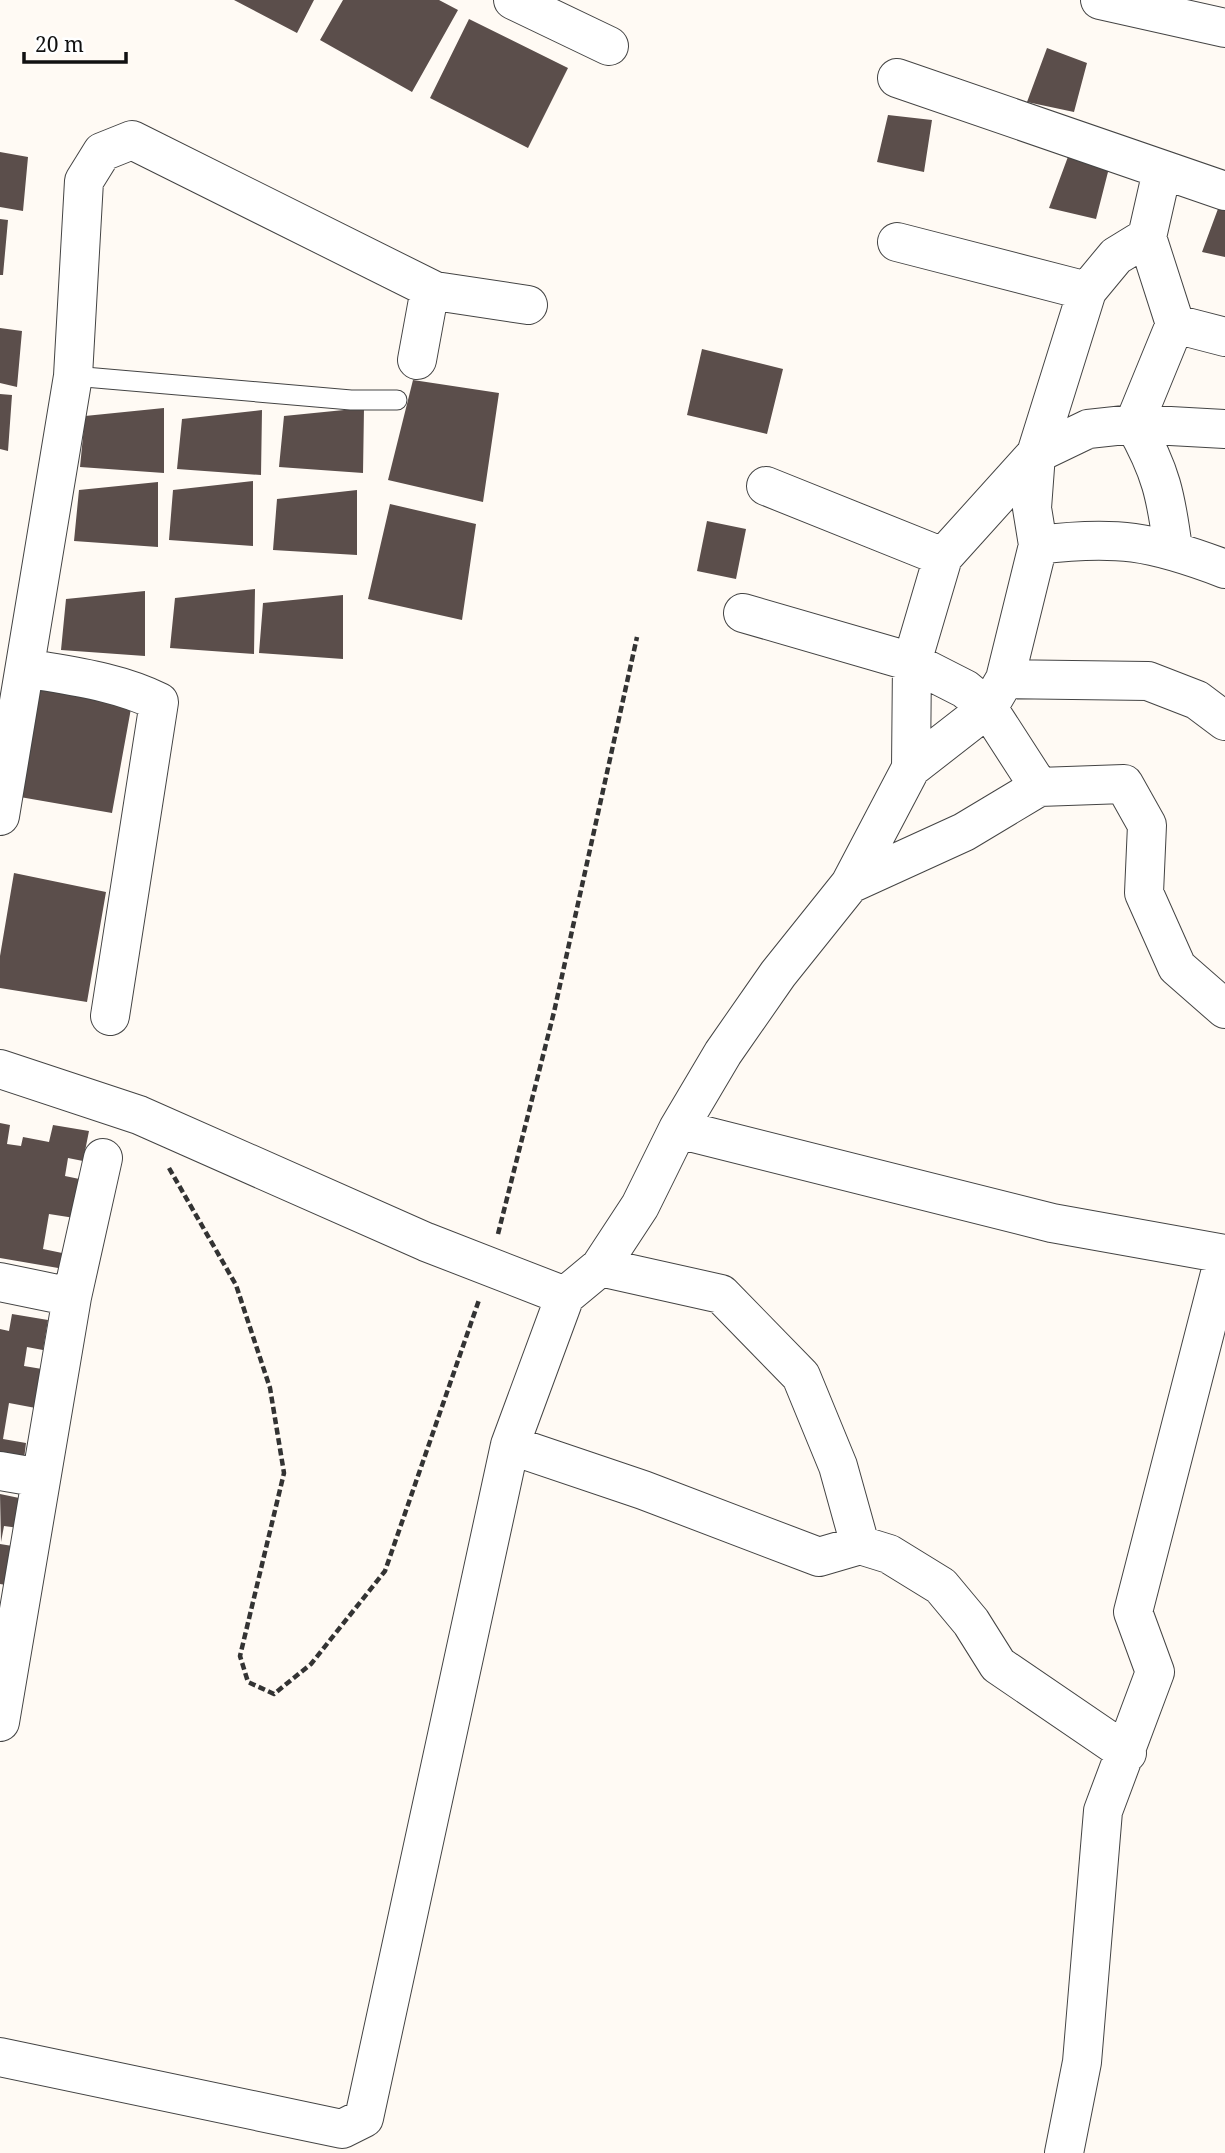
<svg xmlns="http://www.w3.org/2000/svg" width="1225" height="2153" viewBox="0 0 1225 2153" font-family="'Noto Serif',serif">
<rect width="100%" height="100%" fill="#fffaf4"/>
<path fill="#5b4e4b" d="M234,0h80l-17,33z
M343,0h96l19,10 -46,82 -92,-52z
M469,19l99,49 -40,80 -98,-50z
M1047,48l40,15 -13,49 -47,-10z
M888,115l44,5 -8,52 -47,-10z
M0,152l28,5 -5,54 -23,-4z
M1069,154l40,14 -13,51 -47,-11z
M1222,198l3,1v58l-23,-5z
M0,219l8,1 -5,55h-3z
M0,328l22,3 -5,56 -17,-4z
M702,349l81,20 -16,65 -80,-19z
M413,380l86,13 -16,109 -95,-22z
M0,394l12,1 -4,56 -8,-2z
M164,408v65l-84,-6 5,-51z
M364,408l-1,65 -84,-6 5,-51z
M262,410l-1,65 -84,-6 5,-50z
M253,481v65l-84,-6 4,-50z
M158,482v65l-84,-6 5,-51z
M357,490v65l-84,-5 4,-51z
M390,504l86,20 -14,96 -94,-21z
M707,521l39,8 -10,50 -39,-8z
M255,589l-1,65 -84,-6 5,-50z
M145,591v65l-84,-6 5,-51z
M343,595v64l-84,-6 4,-50z
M39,683l93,20 -20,110 -92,-16z
M14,873l92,19 -19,110 -87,-14v-32z
M0,1123l10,2 -3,19 14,2 2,-9 26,5 4,-17 36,6 -6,30 -15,-3 -3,18 24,5 -8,38 -32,-5 -6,35 24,5 -3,15 -64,-11z
M12,1314l36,6 -5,30 -16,-3 -3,19 24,4 -7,39 -32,-6 -6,36 23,4 -2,16 -24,-5v-125l9,2z
M0,1494l24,5 -5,29 -15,-2 -3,16z
M0,1544l25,4 -7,39 -18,-3z"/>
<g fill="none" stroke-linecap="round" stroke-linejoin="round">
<defs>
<path id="service" d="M73,376l278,24h46"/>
<path id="minor" d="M513,0l96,46
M1100,0l125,28
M897,78l328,113
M897,242l190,49 29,-35 31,-19
M1087,291l-51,163 -4,54 6,37c78,-10 114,-4 187,24
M1175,324l50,13
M417,360l13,-71
M1134,424c27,47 32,72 39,125
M1134,424l91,5
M766,486l177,71
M743,613l169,49 31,-105 93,-103 52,-25 46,-5 41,-100 -28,-87 15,-66
M25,668c45,8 92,13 134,34l-49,314
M1005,679l143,2 49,19 28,21
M911,768l77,-60 17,-29 33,-134
M0,816l73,-440 11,-195 18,-29 30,-12 303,151 93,14
M850,884l114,-52 75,-45 85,-3 23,41 -3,68 33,74 48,42
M0,1069l139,46 287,127 139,54 35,-29 40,-61 38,-77 45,-76 55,-79 72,-90 61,-116 1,-106 53,27 23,19 51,79
M678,1129l374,94 173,31
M600,1267l121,27 80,82 37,90 22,79
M0,1282l72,15
M565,1296l-55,149 133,45 176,67 41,-12 29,9 52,32 30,36 27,43 129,88
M0,1471l41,7
M0,1722l72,-425 31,-139
M0,2057l342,72 22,-11 146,-673
M1064,2153l18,-91 21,-251 52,-139 -22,-60 92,-358"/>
</defs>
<use href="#service" stroke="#444" stroke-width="21"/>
<use href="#minor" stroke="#444" stroke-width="40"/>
<path stroke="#333" stroke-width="4.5" stroke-dasharray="7 3.5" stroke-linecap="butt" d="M169,1168l67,117 34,103 14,85 -44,183 8,26 26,12 37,-30 74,-93 94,-271
M498,1234l56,-222 83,-375"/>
<use href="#service" stroke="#fff" stroke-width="19"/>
<use href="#minor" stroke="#fff" stroke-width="38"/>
</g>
<path d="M24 52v10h102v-10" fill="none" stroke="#111111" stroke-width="3.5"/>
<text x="35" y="52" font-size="21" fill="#111111" stroke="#ffffff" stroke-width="5" paint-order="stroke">20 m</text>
</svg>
